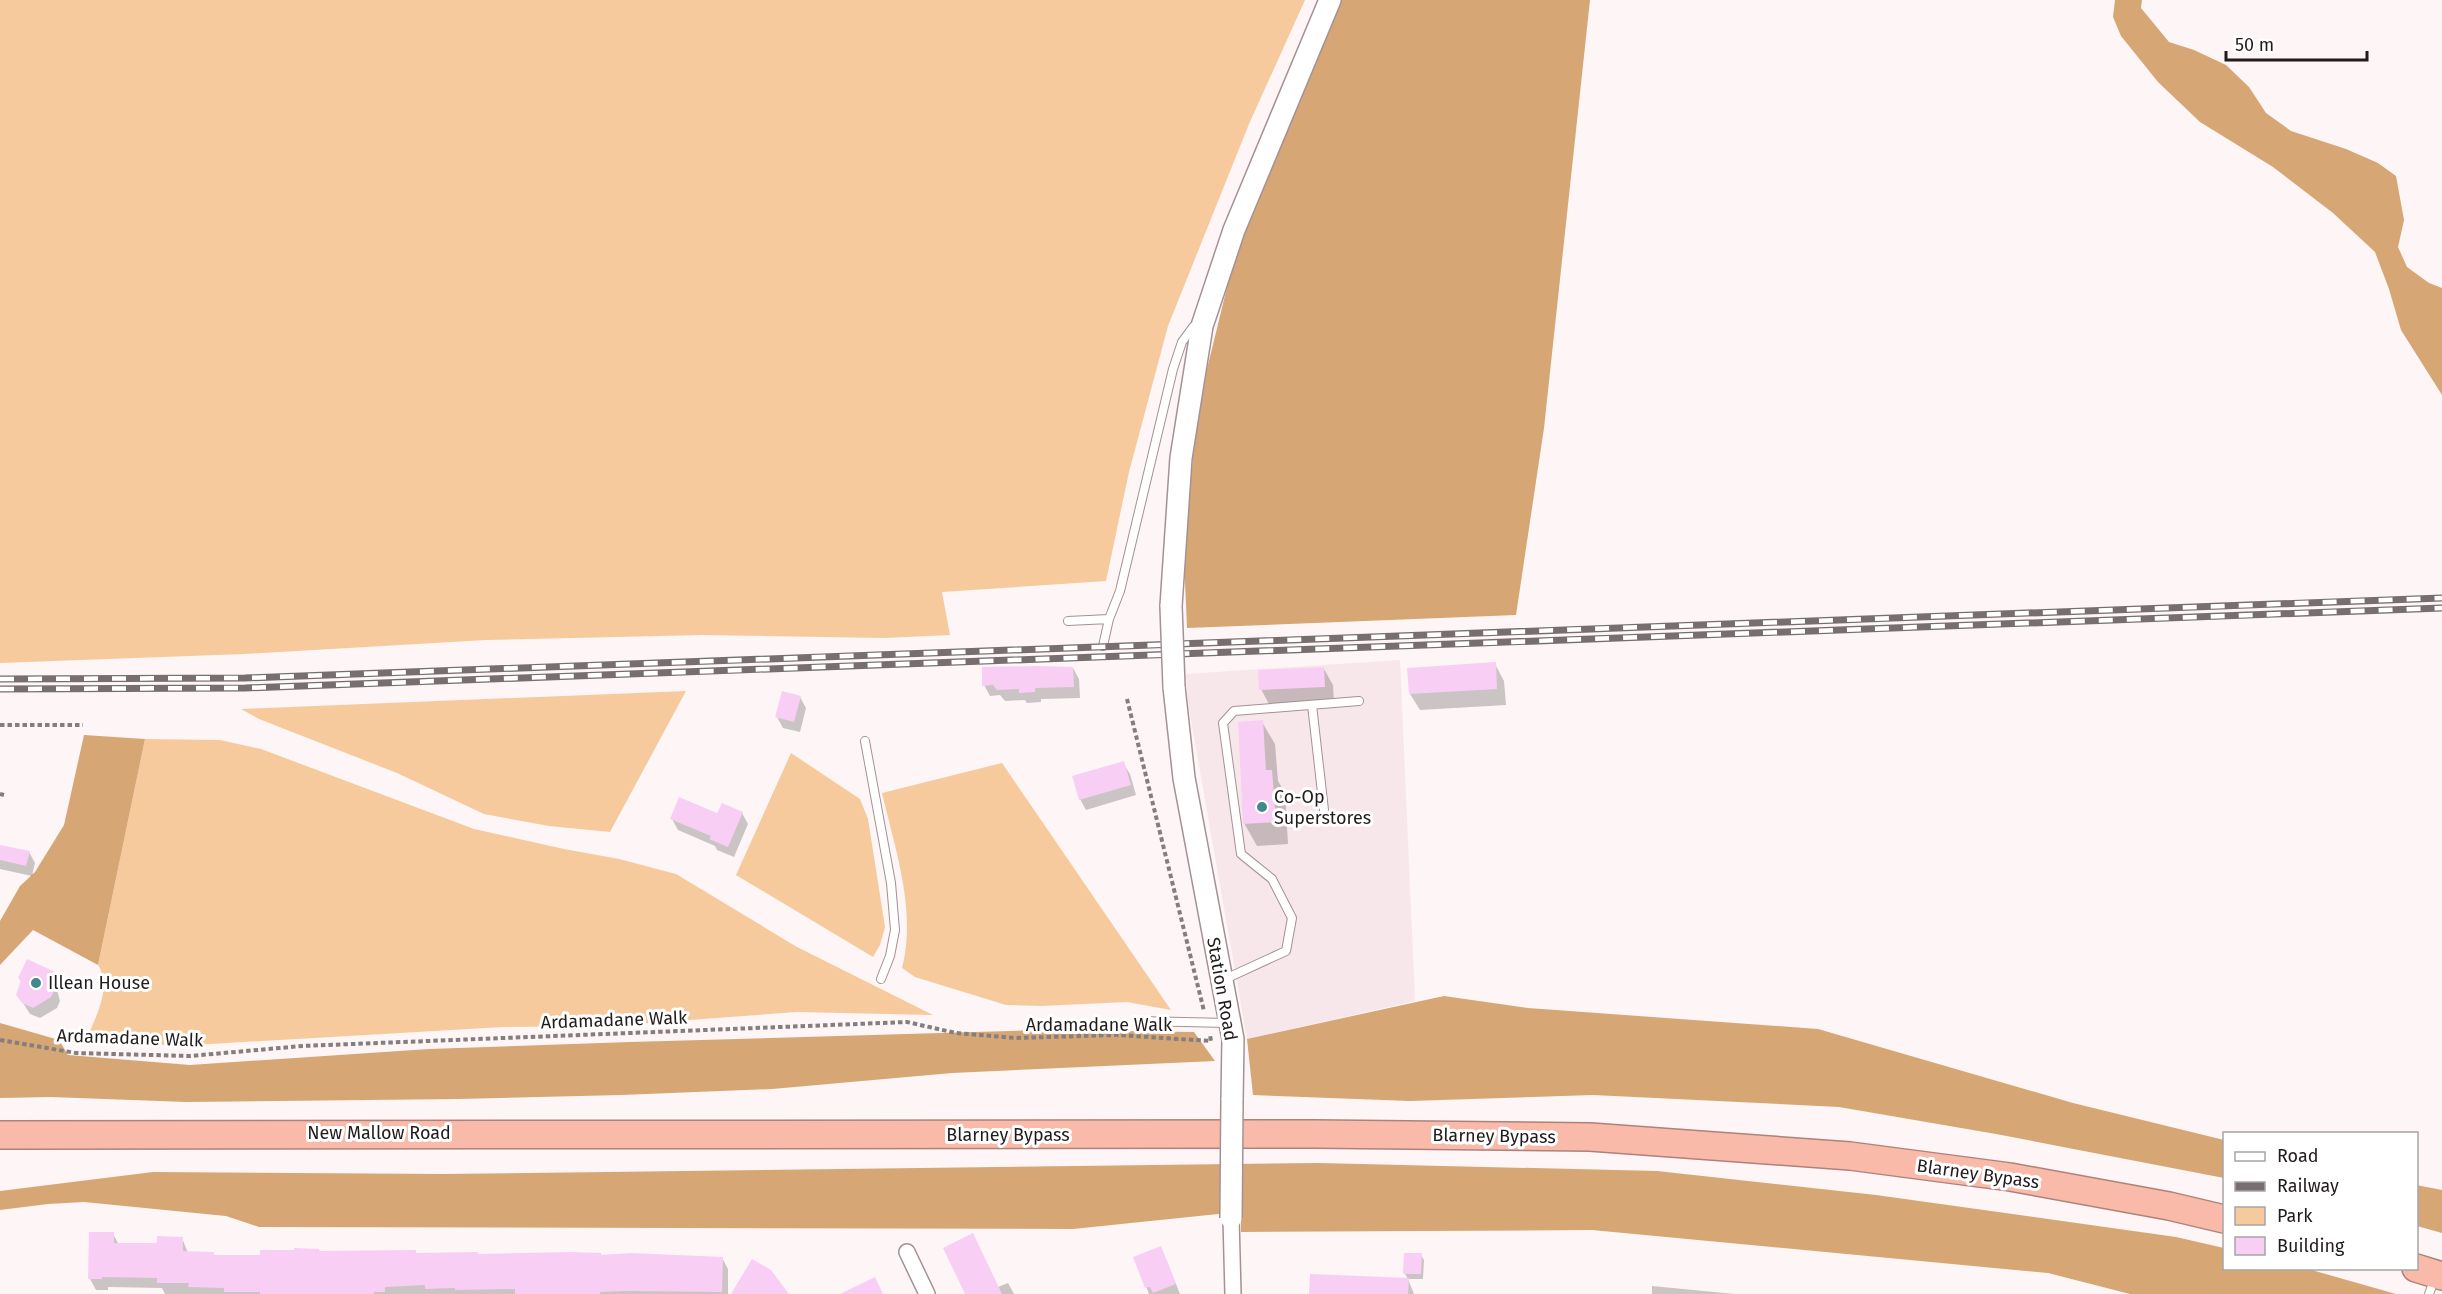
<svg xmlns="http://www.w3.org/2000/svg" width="2442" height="1294" viewBox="0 0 2442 1294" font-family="'Fira Sans',sans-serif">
<rect width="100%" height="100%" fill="#fdf5f6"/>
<path fill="#f8e7ea" d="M1400,660l15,341 -168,38 -59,-336 -2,-29z"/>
<path fill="#f6ca9d" d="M0,0h1305l-56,124 -81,202 -39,146 -23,109 -164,11 8,43 -66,3 -181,-3 -217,5 -242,14 -244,9z
M686,691l-76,141 -61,-6 -65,-12 -87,-41 -138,-54 -18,-10z
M145,739l75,1 41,9 213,80 90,20 55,10 57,15 121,73 136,68 -136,-3 -188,14 -106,1 -293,17 -53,1 -27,-5 -45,2c9,-21 28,-55 13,-77z
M791,753l69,46 8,20 17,108 -5,18 -7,12 -137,-82z
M1002,763l169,247 -44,-8 -86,4 -35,-1 -91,-28 -13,-9c15,-57 -7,-119 -20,-175z"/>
<path fill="#d6a674" d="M1340,0h250l-46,428 -28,187 -329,13 -3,-70 10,-113 13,-76 25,-102 41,-107z
M2115,0h27l-1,8 28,34 25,8 32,15 23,22 17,26 25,18 55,18 32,14 18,13 8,44 -6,27 9,20 22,16 13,5v107l-41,-65 -12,-41 -14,-37 -42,-39 -60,-46 -73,-45 -42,-40 -37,-46 -8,-19z
M84,735l61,4 -47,226 -65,-35 -33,35v-44l20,-35 15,-14 29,-47z
M1444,996l84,12 290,21 255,74 151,37v38l-228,-44 -157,-27 -246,-12 -183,6 -157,-6 -6,-56z
M0,1023l59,17 9,15 122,10 239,-16 201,-7 415,-12 149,2 21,29 -263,12 -180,16 -151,6 -162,4 -273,3 -135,-5 -51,1z
M1319,1163l338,8 219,24 300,42 48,11v20l84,1 88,25h-266l-82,-21 -456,-43 -351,2v-16l-23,-2 -145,15 -814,-2 -33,-11 -142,-14 -36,2 -48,6v-19l153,-19 289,2z
M2416,1185l26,5v43l-25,-7z"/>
<path fill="#0003" d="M1495,664l9,17 2,24 -86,5 -10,-16z
M1073,668l6,11 1,19 -39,1v3l-14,1 -2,-3 -20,1 -5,-6 -10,1 -6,-11z
M1324,669l9,16 1,18 -64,3 -9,-17z
M800,697l6,11 -6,24 -17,-4 -6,-11z
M1262,722l13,22 3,37 7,12 3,51 -31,2 -13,-23z
M1123,763l7,11 6,21 -50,15 -6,-11z
M742,813l6,11 -14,33 -17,-7 -2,-4 -37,-16 -6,-11z
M0,846l29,6 6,11 -3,13 -32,-7z
M54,973l6,11 -3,6 3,11 -3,7 -17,10 -10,-4 -12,-19 4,-12 -3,-5z
M113,1234l6,11h40l23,-7 6,15 27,4h47l57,-7 1,2 95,-1 2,3 305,4 6,11v25h-563l-3,-6 -54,-1v3h-12l-6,-11z
M1160,1248l6,11 14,35h-31l-14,-36z
M1421,1255l3,5 -1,19h-15l-3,-5z
M1408,1279l6,15h-103z
M1008,1283l6,11h-48l32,-7z
M1652,1286l83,8h-83z"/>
<path fill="#f9cef4" d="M1496,662l1,27 -88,5 -2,-26z
M1038,666l35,1 1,20 -39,1v4l-16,1v-4l-22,1 -4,-5 -11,1v-19z
M1324,667l1,20 -66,3 -1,-20z
M782,691l19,5 -7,26 -19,-5z
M1263,720l3,50h6l4,52 -33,2 -5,-102z
M1124,761l7,24 -52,15 -7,-24z
M679,797l38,16 5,-10 21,9 -15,35 -19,-8 2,-3 -41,-17z
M0,845l30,6 -4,15 -26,-6z
M27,959l28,13 -3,6 3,11 -4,8 -18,11 -11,-5 -6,-8 5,-15 -3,-2z
M89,1232h25v11h43v-7l26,1v14l31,1v3h46v-5h34v-2l25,1v2l97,-1v3l62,-1v2l93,-2 30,1v2l30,-2 92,4 -1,35 -98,-1 -24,1v2h-85v-5l-60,1v-2l-30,1v-4l-40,2v5h-11v2h-114v-2h-36v-4l-36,-1 1,-4h-32v-5l-55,-1v2h-14z
M973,1233l29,61h-37l-22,-46z
M1161,1246l15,38 -23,9 -3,-6 -5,1 -12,-31z
M1404,1253h18l-1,21h-18z
M752,1259l19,11 18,24h-58z
M1310,1274l99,4 -1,16h-99z
M875,1277l8,17h-43z"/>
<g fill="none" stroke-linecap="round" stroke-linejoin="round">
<defs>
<path id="lane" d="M1068,621l41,-2 11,-28 53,-222 9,-27 11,-15 6,-1
M1103,646l6,-27
M1312,705l12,105
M865,741l26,142 4,47 -5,26 -9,23
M1223,980l63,-29 6,-33 -20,-39 -31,-25 -18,-131 11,-12 125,-10
M1139,1021l89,2
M2429,1294l6,-16"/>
<path id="street" d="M1231,1218l2,76
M907,1252l20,42"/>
<path id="secondary" d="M1171,606l10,-148 21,-132 32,-96 96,-230
M1174,687l10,91 49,261 -1,61"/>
<path id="highway" d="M0,1135l1314,-1 276,3 260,19 160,21 159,29 55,13
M2416,1268l26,8"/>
</defs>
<use href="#lane" stroke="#a49195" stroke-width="10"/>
<use href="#street" stroke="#a49195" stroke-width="18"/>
<use href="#secondary" stroke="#a49195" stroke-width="24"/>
<use href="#highway" stroke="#ae8278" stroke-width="30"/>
<path stroke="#857e7f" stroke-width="4" stroke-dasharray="4.5 3" stroke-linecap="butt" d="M1127,699l77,312
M0,725h83
M0,794l4,1
M0,1040l76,13 114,3 112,-10 605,-24 49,11 59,5 101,-3 95,6 -1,-6"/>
<use href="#lane" stroke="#fff" stroke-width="8"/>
<use href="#street" stroke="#fff" stroke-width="15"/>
<use href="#secondary" stroke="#fff" stroke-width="21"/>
<use href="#highway" stroke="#f9baaa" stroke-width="27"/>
<defs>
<path id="rail" d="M0,679l245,-1 2197,-80
M0,689l245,-1 2197,-80"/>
</defs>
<use href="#rail" stroke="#766e6f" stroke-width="7"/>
<use href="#rail" stroke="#fff" stroke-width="4.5" stroke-dasharray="14" stroke-linecap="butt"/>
<defs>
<path id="secondary-bridge" d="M1171,606l3,81
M1231,1218l1,-118"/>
</defs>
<use href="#secondary-bridge" stroke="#a49195" stroke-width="24" stroke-linecap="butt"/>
<use href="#secondary-bridge" stroke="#fff" stroke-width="21"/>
</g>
<g fill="#40888e" stroke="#fff" stroke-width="2">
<circle cx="1262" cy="807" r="6"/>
<circle cx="36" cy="983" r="6"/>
</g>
<g text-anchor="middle" stroke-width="6" stroke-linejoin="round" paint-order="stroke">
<g font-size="18" fill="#221b1c" stroke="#fff" text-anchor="start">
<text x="1274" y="803">Co-Op<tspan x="1274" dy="21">Superstores</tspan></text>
<text x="48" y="989">Illean House</text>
</g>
<g font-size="18" fill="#221b1c" stroke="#fff">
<text transform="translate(1222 989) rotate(80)" y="6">Station Road</text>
<text transform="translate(614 1020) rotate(-2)" y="6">Ardamadane Walk</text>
<text x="1099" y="1031">Ardamadane Walk</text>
<text transform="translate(130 1038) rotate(2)" y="6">Ardamadane Walk</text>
<text x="379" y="1139">New Mallow Road</text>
<text x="1008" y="1141">Blarney Bypass</text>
<text transform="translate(1494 1136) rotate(1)" y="6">Blarney Bypass</text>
<text transform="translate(1978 1174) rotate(8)" y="6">Blarney Bypass</text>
</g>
</g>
<rect x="2223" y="1132" width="195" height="138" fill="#ffffff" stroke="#a7a4a4" stroke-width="1.5"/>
<rect x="2235" y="1152" width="30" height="9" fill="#ffffff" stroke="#a7a4a4" stroke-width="1.5"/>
<text x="2277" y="1162" font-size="18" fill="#221b1c">Road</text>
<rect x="2235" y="1182" width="30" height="9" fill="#766e6f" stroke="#a7a4a4" stroke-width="1.5"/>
<text x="2277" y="1192" font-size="18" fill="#221b1c">Railway</text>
<rect x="2235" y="1207" width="30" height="18" fill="#f6ca9d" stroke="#a7a4a4" stroke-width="1.5"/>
<text x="2277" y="1222" font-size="18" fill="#221b1c">Park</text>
<rect x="2235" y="1237" width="30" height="18" fill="#f9cef4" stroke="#a7a4a4" stroke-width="1.5"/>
<text x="2277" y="1252" font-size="18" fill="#221b1c">Building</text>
<path d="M2226 51v9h141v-9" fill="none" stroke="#221b1c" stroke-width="3"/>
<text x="2235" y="51" font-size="18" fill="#221b1c" stroke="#ffffff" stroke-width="4.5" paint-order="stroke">50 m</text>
</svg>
